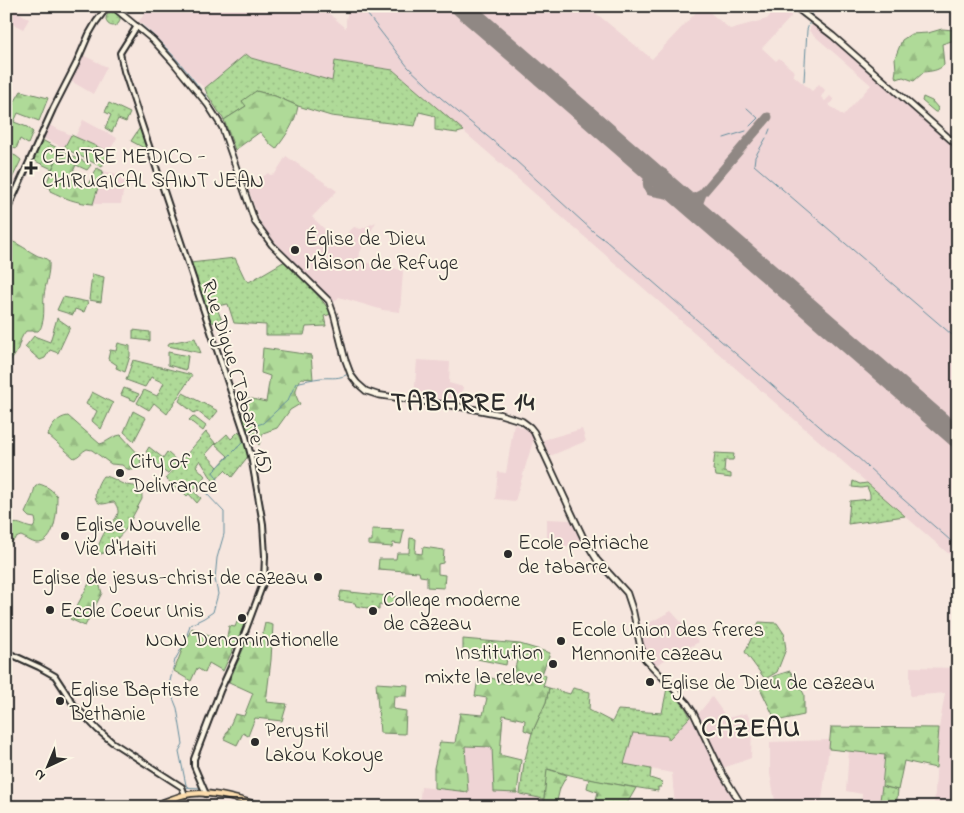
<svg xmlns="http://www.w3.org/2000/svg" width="964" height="813" viewBox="0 0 964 813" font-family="'Indie Flower',sans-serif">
<defs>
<pattern id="green-dots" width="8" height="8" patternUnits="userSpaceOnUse" patternTransform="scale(1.25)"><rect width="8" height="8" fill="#afda98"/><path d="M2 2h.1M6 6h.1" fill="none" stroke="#97bb83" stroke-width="1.8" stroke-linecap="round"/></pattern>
<pattern id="forest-firs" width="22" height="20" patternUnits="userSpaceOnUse" patternTransform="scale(1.25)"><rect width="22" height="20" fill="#afda98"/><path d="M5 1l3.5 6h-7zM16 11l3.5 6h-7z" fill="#97bb83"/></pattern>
</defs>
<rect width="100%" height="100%" fill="#f6e6de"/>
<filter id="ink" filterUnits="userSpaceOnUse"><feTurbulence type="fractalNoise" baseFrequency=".02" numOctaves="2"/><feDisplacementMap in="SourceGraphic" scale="10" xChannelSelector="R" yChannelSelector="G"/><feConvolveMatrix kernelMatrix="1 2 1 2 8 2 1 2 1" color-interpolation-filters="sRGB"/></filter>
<g filter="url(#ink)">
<path fill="#efd4d5" d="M6,6h3l20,13 -6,10 -17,-9z
M151,6h169l26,22v-8l3,-14h238l65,53 50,-53 28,23 37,-10 11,-13h9l2,2 2,9 -29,31 14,13 3,-3 16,14 -2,3 19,16 7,-7 6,6 -4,7 4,4 5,-5 4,4 -5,5 14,11 28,-31 -62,-54 2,-5 3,-1 144,126v411l-565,-492 -58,-9 -2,20 -82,-23 -5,-4 -41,34 -10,-8 -24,-28 -32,-31z
M83,55l24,12 -14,27 -22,-13z
M83,120l34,18 -8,14 -34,-15z
M49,125l22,10 -7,13 -21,-10z
M286,156l51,35 -25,26 26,25 16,-15 7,2 15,-7 -16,30 -1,10 26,3 18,6 -3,41 -17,-2 -44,-13 -6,6 -2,-3 -51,-53 -16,-18 -6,-13 -10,-28 20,-15 2,2 5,-1z
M103,171l23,5 -5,28h-28z
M417,360l33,2 -1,21 14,4 -3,16 -46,-5z
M514,424l15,7 5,7 -19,63 -20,-2 3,-27 8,1z
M582,429l4,12 -36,15 -7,-16z
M547,519l23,1 14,28 -37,-3z
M671,611l28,31 -43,23 -9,-8 -7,-29z
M910,667l48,1v139h-24l5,-79 6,-35 -35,3z
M712,697l15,21 20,-5 5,12 -1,33 -28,10 -25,-54z
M690,717l14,26 11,26 23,38h-63l-3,-34 -48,-9 9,-32 35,4 1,3z
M830,740l-9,67 -45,-1 -6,-32v-32z
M465,746l28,1 1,45 30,2 20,5 1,8h-126l2,-20 47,5z
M849,751l36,4 -6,52h-18l1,-13 -16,-3z"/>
<path fill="url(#green-dots)" stroke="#6d8262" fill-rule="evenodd" d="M106 19a7 7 0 1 1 14 0a7 7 0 1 1-14 0Z
M246,54l5,4 81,23 3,-20 58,9 71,61 -7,2 -22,-3v-13l-3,-2 -13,-3 -4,14 -84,-10 -33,-10 -23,-10 -19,-5 -10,15 -22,14 -17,-26 -2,-6z
M923,97l9,4 6,7 -1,4h-2l-13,-11z
M109,103l21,10 -4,9 -8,-3 -6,13 -7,-4 6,-13 -6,-3z
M141,126l7,22 -2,1 -15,-8z
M71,135l38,17 -7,15 -38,-19z
M42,140l19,10 -9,19 -19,-9z
M235,258l10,21 4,3 36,-21 36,38 11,15 -8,2 2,10 -20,1 -2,8h-38v-10l-32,-2 -6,-19 -12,2 7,17 -12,-1 -21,-59z
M92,274l12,3 -3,25 -12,-2z
M63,297l25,5 -4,10 -9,-3 -2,6 -16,-5z
M57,318l13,9 -12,26 -8,-3 -5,8 -5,2 -15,-13 9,-11 16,6z
M133,330l17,2v9l-17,-2z
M195,338l6,15 -33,-7 1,-3z
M118,343l12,3v10l-5,16 -9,-4 1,-3 -9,-6 2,-9 6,1z
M168,352l20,4 -2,14 -18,-5z
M133,360l59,15 -25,39 -13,-11 -5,7 -12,-7 7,-13 13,6 7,-13 -13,-6 -6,10 -19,-7z
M124,388l15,6 -4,7 -14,-6z
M92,392l21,11 -12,26 -9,-8 5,-10 -11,-7z
M183,393l35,18 -8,10 -13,-10 -3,2 -15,-12z
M133,411l13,7 -12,23 -10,-9z
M193,416l13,10 -3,5 -14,-11z
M239,431l10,24 -17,22 -7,-7 -11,12 -14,-22 -4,6 9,10 -12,15 8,7 -4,5 -8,-9 -2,2 -8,-8 -2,2 -11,-12 40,-46 10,12 11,-10 4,5zM215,444l13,12 -10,11 -12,-13z
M149,447l14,11 4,-6 11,10 -10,11h-2l-20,-21z
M715,453l19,1 -1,6h-8l-1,12 7,2v4l-15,-2 -1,-5 -2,-1z
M103,476c9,0 15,7 23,9 4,1 9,0 12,3 4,3 4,6 4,11l-16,30 -22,24 -3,1 -3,-2 -1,-3c3,-7 5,-13 9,-19 7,-10 18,-15 8,-28 -4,0 -8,2 -12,2 -13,-2 -4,-22 1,-28z
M853,481l7,3 7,-1 38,33 -57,8 2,-23 20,-2v-5l-3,-7 -6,1 -9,-1z
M341,591l56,6v4h-2l-2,5 -14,-2v6l-23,-4 -1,-3 -16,-2z
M759,622l18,1 8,12 -1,1 2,13 -9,23 -12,7 -20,-27z
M549,688l21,6 3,-6 17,4 -1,18 23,12 6,-12 44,3 5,-25c10,9 18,17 23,29l-22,23v-4l-35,-3 -9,31 27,5 -1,9 12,4 -1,5h-3v4c-37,-6 -74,-11 -110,-22l-4,30 -24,-5 4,-31 8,-30 14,-31z
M882,786l16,4 -2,17h-17z"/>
<path fill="url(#forest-firs)" stroke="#6d8262" d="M942,29l12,1 4,5v4l-16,5 2,21c-6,6 -13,6 -20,7l-10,9 -11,-4 -6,2 -2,-3 1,-6 -1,-12 7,-18 9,-6 17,-1z
M21,91l27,7 -9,23 -21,-8 -4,9 13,5 6,5 -5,12 -8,-5 -4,10 -10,-5v-38l5,2z
M256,91l19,5 23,10c-3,18 -12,29 -22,43l-5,-4 -11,-13 -25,18 -11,-30 22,-14 -4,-5z
M61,150l30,15 -4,5 -11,-5 -6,13 17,8 10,-18 6,3 -10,33c-18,-1 -28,-6 -43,-13l1,-3 -6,-2z
M6,152l10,4 5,4 -13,27 -1,7z
M9,240c11,4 19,11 29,16 5,1 7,2 11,5 1,13 -4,23 -5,35 -1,9 1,19 -2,28 -1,4 -1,4 -4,7h-12c-9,10 -5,19 -15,29h-5v-112l1,-4z
M263,348l48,7 2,24 -12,-1c-5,11 -8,15 -1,26l-10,6 -13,18 -14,5 -4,12 -18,-26 7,-21 18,4 4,-26 -9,-3z
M68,416l32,28c8,-2 12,-8 21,-9l19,21 1,6 -8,8 -6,-1 -5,-4 -11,-1 -19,-14 -5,-1c-5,2 -7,7 -13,9l-26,-23c3,-9 10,-18 20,-19z
M39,484c8,2 13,6 18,12 0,13 -1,49 -21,47 -5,-1 -10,-5 -15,-7 -8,2 -11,8 -15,15v-21c10,-13 16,-3 27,-2l3,-5 -1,-5 -6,-1 -4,-4 7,-15 3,-11z
M372,529l32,1 -3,14 -8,-1 -1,4 -24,-2v-4h4z
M410,538l6,1 -1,14 7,1 1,-7 21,3 -1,13 -5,1v10l7,1 -1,13 -17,-1v-10l-7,-1 -1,-4 -41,-3 1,-10h17l1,-6h12z
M93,576l6,7 3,10 -17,33 -15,-7z
M237,622l8,1 -22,48 -14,-8 -4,10 -8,-5 -6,13 -17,-10 11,-29 7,-14 34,14 3,-16 6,1z
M265,623l8,2 -2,35 -5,42 21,2 -5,17 -27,-3 -7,18 -5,-3 -6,12 -13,-6 11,-25 9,2 9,-23 -24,-11 18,-42 13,5z
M463,639l57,5 30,9 -8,21 4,2 -3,10 6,2 -3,14 -14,31 -8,-3 1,-10 -22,-5 -3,40 21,5 -4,33 -23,-1 -2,-45 -27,-1 3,46 -34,-4v-20l6,-26 15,1 5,-30 23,2 4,-17 -12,-2 4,-22 31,10 7,-23 -10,-3 -1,7 -29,-6v-7l-14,-1z
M790,671l14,23v21l-28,6 -17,-35 15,-10z
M376,683l32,2 -1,11h-13l-1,13 13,2 -1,23 -25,-1z
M831,727l108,1 -3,40 -32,-7 -6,29 -16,-4 3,-31 -56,-6z
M547,769l20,6 -7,13 -3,13 13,3v3h-25l-1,-8z
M589,779l47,9 -11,19h-31l4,-15 -11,-4z"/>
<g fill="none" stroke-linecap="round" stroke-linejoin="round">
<path stroke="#638d9d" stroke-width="1" d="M116,6l3,3
M361,6l47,61 33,31 63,52 90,82 12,9 220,191 28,22 42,39 62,54
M105,13l6,-3
M126,15c5,4 11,7 16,11 22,17 43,42 59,64
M811,16l1,-8
M84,40c5,-11 16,-23 18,-34
M64,81l10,-18 8,-18
M804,81l3,-51 3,-9
M205,94l13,23
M55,101l8,-18
M747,108l11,10 -8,8
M41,130l5,-11
M768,134l2,-5
M724,138l22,-7
M766,138l-11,19 -1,8 204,175
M229,141l9,23
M240,168l15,48
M258,221l8,12
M268,237l14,15
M334,308l4,9 11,47
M246,433l5,-3 3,-4 9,-3 25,-23 8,-17c8,-2 16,-4 25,-5 12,-1 17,2 29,-5
M53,677l13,19
M182,787l19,1
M189,787l-3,-2 -7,-34 4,-7 -6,-36 -6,-15 -1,-12 5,-21 10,-18 5,-17 14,-7 9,-6 5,-18 -3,-15 2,-21 7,-24v-22l-18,-19 12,-14 -5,-7 33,-33"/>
<path stroke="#908884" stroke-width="9" d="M460,6l4,2
M672,189l-3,-11 -6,-5c-12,-1 -20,6 -13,18l39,7h5l8,-4
M700,213l-1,-11 3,-8 66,-77"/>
<path stroke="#908884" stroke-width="21" d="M461,6l497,432"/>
<defs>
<path id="tertiary" d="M137,26l-17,27 4,18 122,366 5,19 12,68 2,32 -1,25 -28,75 -16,35 -26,68v7l12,28
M6,213l47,-104 23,-45 13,-30 7,-12 12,-16
M6,652l33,15 16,9 19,29 24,25 14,12 70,45 3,8"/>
<path id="secondary" d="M112,6l41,34 20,22 35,43 14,22 33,95 17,23 57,56 5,14 11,44 6,16 6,8 9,8 12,4 90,13 31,6 23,7 8,6 4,5 40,86 9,19 14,23 30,33 6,18 7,34 5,14 42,44 6,9 29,61 21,34
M794,6l39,30 125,110"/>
<path id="primary" d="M150,807c12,-4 23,-9 34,-12 25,-6 57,5 81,12"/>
</defs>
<use href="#tertiary" stroke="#2b2b2b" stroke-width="8"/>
<use href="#secondary" stroke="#2b2b2b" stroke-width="8"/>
<use href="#primary" stroke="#2b2b2b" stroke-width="8"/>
<use href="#tertiary" stroke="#fcf5e5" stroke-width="4"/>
<use href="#secondary" stroke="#fcf5e5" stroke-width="4.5"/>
<use href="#primary" stroke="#fcdcac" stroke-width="4.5"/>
</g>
</g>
<g fill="#2b2b2b" stroke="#fcf5e5" stroke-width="2">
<path d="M28.5 160.5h5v5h5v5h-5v5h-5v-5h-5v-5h5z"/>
<circle cx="295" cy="250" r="5"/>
<circle cx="120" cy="473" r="5"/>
<circle cx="65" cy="536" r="5"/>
<circle cx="508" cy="554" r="5"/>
<circle cx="318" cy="577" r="5"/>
<circle cx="50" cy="610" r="5"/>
<circle cx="373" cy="611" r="5"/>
<circle cx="242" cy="618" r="5"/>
<circle cx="561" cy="641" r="5"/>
<circle cx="553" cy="664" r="5"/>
<circle cx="650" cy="682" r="5"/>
<circle cx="60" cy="701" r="5"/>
<circle cx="255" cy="742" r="5"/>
</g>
<g text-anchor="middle" stroke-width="4" stroke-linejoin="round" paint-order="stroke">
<g font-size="21" fill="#2b2b2b" stroke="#fcf5e5" text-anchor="start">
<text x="42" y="163">CENTRE MEDICO -<tspan x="42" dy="24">CHIRUGICAL SAINT JEAN</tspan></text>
<text x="305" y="245">Église de Dieu<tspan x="305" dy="24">Maison de Refuge</tspan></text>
<text x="130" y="468">City of<tspan x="130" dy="24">Delivrance</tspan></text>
<text x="75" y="531">Eglise Nouvelle<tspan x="75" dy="24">Vie d'Haiti</tspan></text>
<text x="518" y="549">Ecole patriache<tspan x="518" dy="24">de tabarre</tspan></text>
<text x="308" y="584" text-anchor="end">Eglise de jesus-christ de cazeau</text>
<text x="383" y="606">College moderne<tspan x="383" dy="24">de cazeau</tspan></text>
<text x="60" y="617">Ecole Coeur Unis</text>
<text x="571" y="636">Ecole Union des freres<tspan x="571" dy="24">Mennonite cazeau</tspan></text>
<text x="242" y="646" text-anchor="middle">NON Denominationelle</text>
<text x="543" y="659" text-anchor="end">Institution<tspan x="543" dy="24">mixte la releve</tspan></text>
<text x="660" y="689">Eglise de Dieu de cazeau</text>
<text x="70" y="696">Eglise Baptiste<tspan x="70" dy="24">Bethanie</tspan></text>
<text x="265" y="737">Perystil<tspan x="265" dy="24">Lakou Kokoye</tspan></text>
</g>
<g font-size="21" fill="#2b2b2b" stroke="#fcf5e5">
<text transform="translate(238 376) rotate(73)" y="7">Rue Digue (Tabarre 15)</text>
</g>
<g font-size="26" font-weight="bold" letter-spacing="1" fill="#2b2b2b" stroke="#fcf5e5">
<text x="463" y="410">TABARRE 14</text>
<text x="751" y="736">CAZEAU</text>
</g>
</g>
<rect width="964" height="813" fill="none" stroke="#fcf5e5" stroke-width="25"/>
<rect x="12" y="12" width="939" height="788" fill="none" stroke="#2b2b2b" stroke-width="2" filter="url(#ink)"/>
<g transform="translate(48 766) rotate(224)" stroke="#fcf5e5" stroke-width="4" paint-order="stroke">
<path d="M0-4L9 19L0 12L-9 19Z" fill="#2b2b2b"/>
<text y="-8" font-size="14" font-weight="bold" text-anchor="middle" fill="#2b2b2b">N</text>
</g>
</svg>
